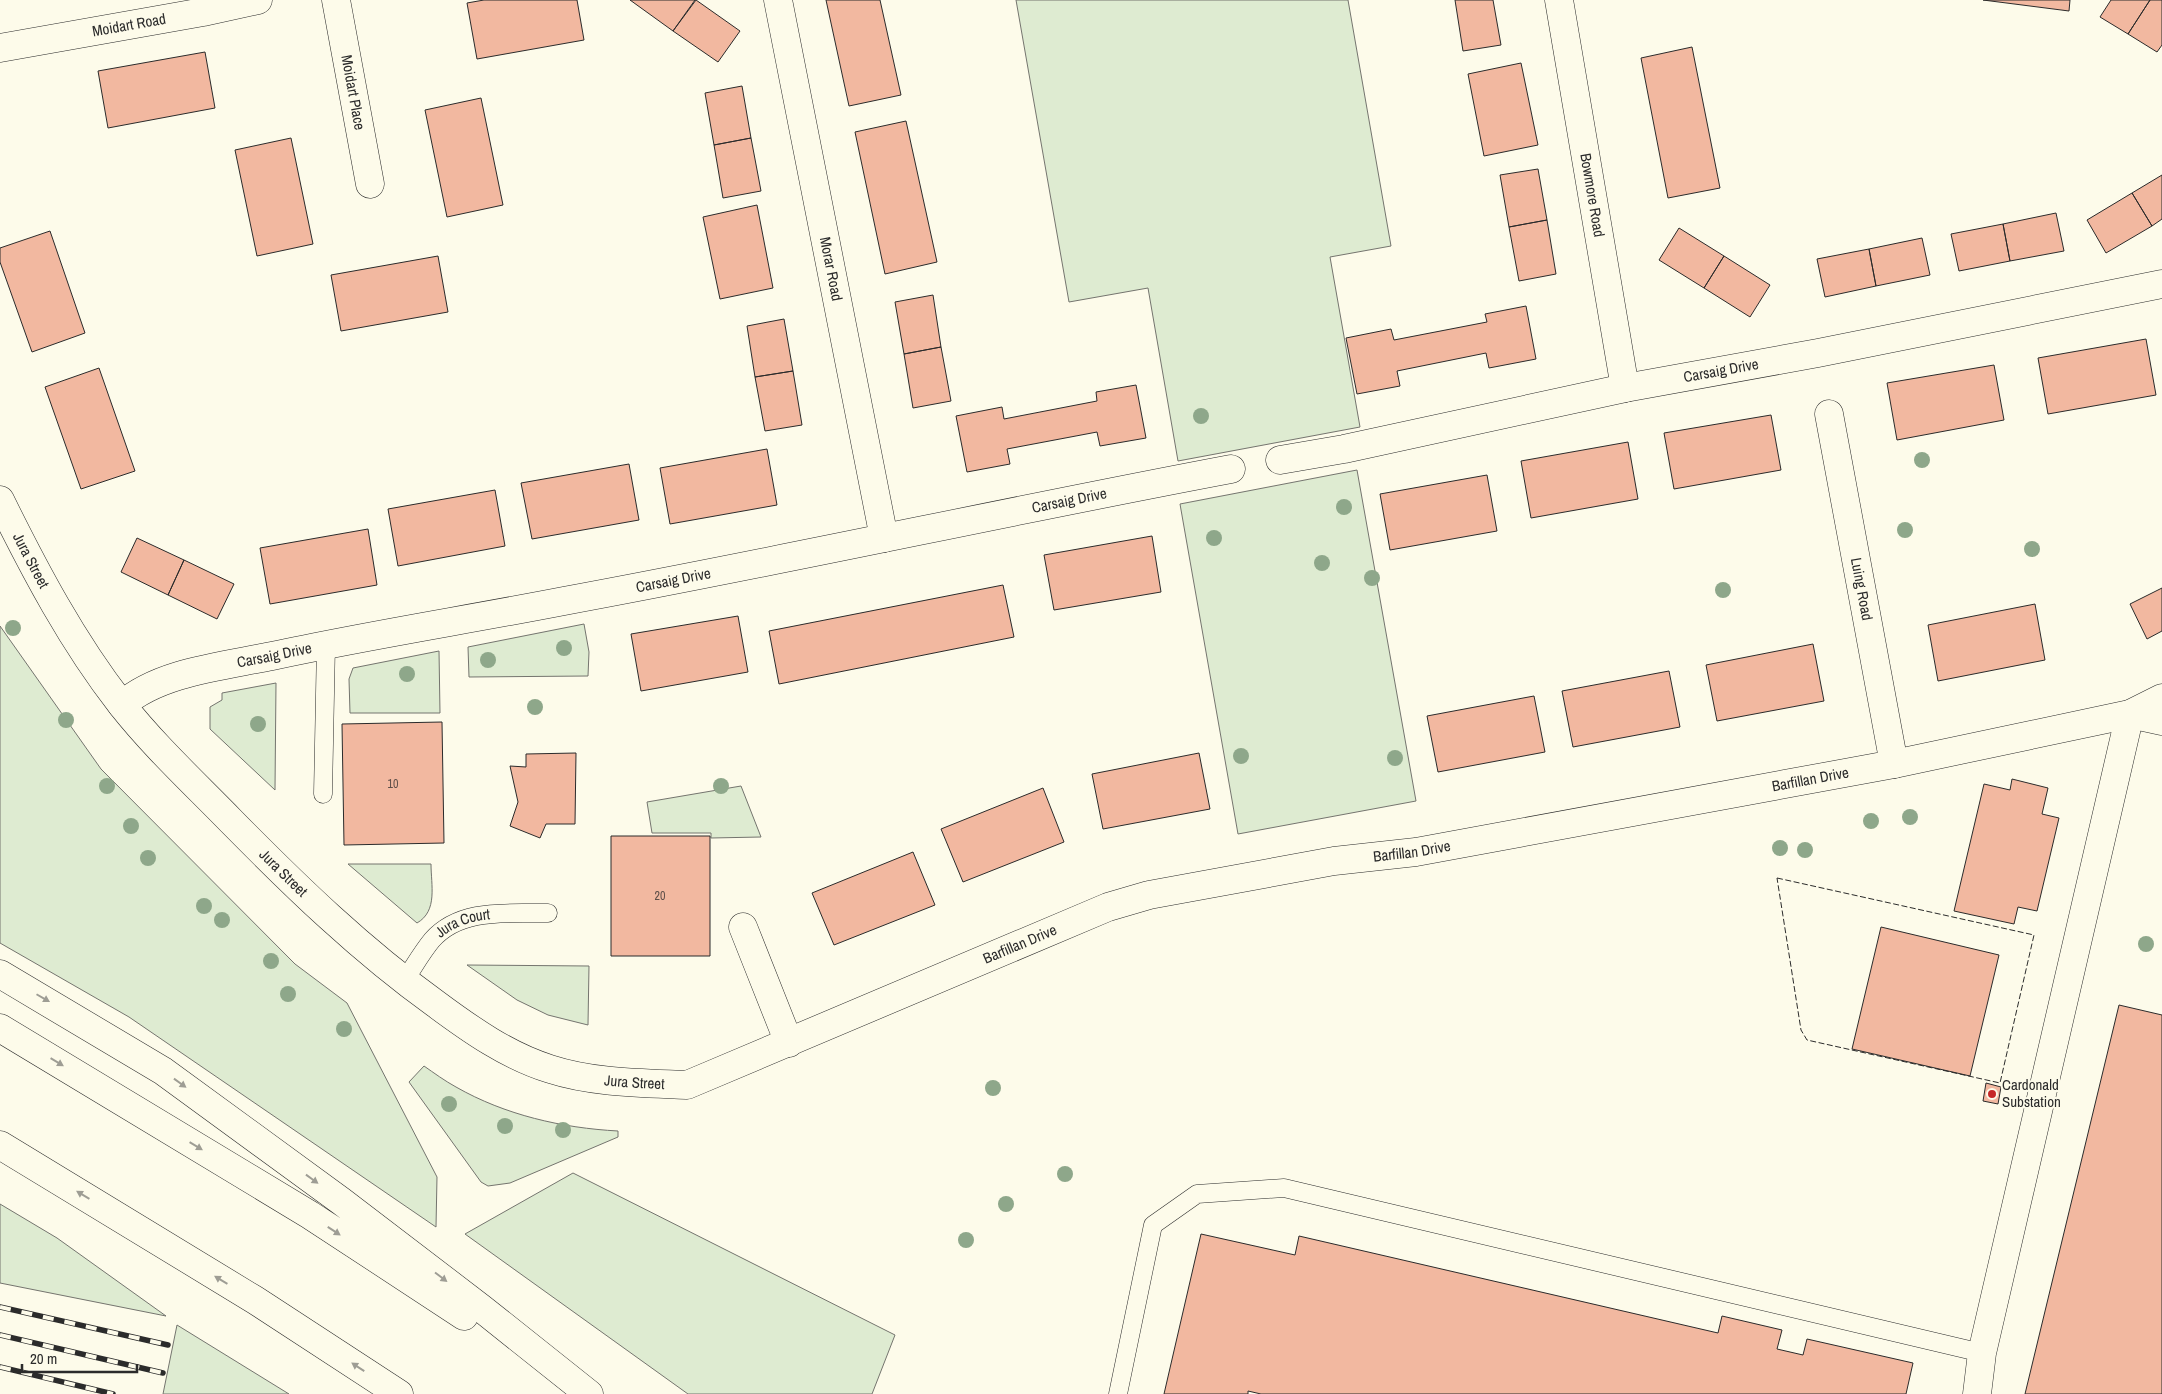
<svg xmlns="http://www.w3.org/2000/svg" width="2162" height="1394" viewBox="0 0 2162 1394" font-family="'Archivo Narrow',sans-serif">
<rect width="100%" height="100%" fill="#fdfbea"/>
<path fill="#deebd1" stroke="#74746e" d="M1016,0h332l43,246 -61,11 30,170 -182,34 -30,-173 -79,14z
M1357,470l59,331 -178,33 -58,-330z
M584,624l5,28 -1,24 -119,1 -1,-30z
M0,626l101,143 194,195 52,39 90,174 -1,50 -307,-210 -129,-74z
M439,651l1,62h-90l-1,-34 4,-11z
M276,683l-1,107 -65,-61v-22l12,-7v-7z
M741,786l20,51 -50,1v-5h-59l-5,-31z
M348,864h83c0,21 7,47 -14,59z
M467,965l122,1 -1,59 -40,-10 -31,-15z
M424,1066c10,7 21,15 32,21 49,28 106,41 162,44v6l-108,46 -22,3 -7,-4 -72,-100z
M573,1173l322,162 -23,59h-184l-223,-160z
M0,1204l57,34 109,78 -166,-33z
M177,1325l112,69h-126z"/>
<path fill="#f2b8a0" stroke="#2b2b2b" d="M484,0h93l7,40 -107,19 -10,-56z
M630,0h65l-22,31z
M696,0l44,31 -22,31 -45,-31z
M826,0h54l21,95 -52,11z
M1455,0h38l8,45 -38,6z
M1983,0h87l-1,11z
M2111,0h39l-22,34 -28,-17z
M2150,0h12v45l-5,7 -29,-18z
M1692,47l28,141 -52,10 -27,-140z
M205,52l10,56 -107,20 -10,-57z
M1521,63l17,82 -54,11 -16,-82z
M742,86l9,52 -37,7 -9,-52z
M481,98l22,107 -56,12 -22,-107z
M906,121l31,141 -52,12 -30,-142z
M291,138l22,106 -56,12 -22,-106z
M751,138l10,53 -38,7 -9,-53z
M1538,169l9,51 -38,7 -9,-52z
M2162,175v44l-10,7 -20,-33z
M2132,193l20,33 -46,27 -19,-33z
M757,205l16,83 -53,11 -17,-82z
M2056,213l8,38 -54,10 -7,-37z
M1547,220l9,54 -37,7 -10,-54z
M2003,224l7,37 -51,10 -8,-37z
M1679,228l45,28 -20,32 -45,-28z
M50,231l35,102 -53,19 -32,-90v-14z
M1922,238l8,37 -54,11 -7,-37z
M1869,249l7,37 -51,11 -8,-38z
M438,256l10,56 -107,19 -10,-56z
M1724,256l46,29 -20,32 -46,-29z
M933,295l8,52 -37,7 -9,-52z
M1526,306l10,53 -47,9 -3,-15 -89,18 3,15 -43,8 -11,-56 45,-9 3,11 93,-18 -2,-8z
M784,319l9,52 -38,6 -8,-51z
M2146,339l10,56 -108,19 -10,-56z
M941,347l10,54 -38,7 -9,-54z
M1994,365l10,55 -107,20 -10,-57z
M99,368l36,103 -54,18 -36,-102z
M793,371l9,54 -37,6 -10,-54z
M1136,385l10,53 -46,8 -3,-14 -90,17 3,15 -43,8 -11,-56 46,-9 2,12 93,-18 -1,-9z
M1771,415l10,55 -107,19 -10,-56z
M1628,442l10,57 -107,19 -10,-57z
M767,449l10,56 -107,19 -10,-56z
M629,464l10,56 -107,19 -11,-56z
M1487,475l10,56 -107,19 -10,-56z
M495,490l10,56 -107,20 -10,-57z
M368,529l9,56 -107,19 -10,-56z
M1152,536l9,56 -107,18 -10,-55z
M137,538l47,22 -16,35 -47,-23z
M184,560l50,24 -17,35 -49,-24z
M1003,585l11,52 -235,47 -10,-53z
M2162,588v43l-15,8 -17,-35z
M2035,604l10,56 -107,21 -10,-56z
M738,616l10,56 -107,19 -10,-57z
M1813,644l11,57 -107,20 -11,-56z
M1669,671l11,56 -107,20 -11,-56z
M1534,696l11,56 -107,20 -11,-56z
M442,722l2,121 -100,2 -2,-121z
M576,753l-1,71h-29l-6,14 -30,-12 8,-24 -8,-36 16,1v-13z
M1199,753l11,56 -107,20 -11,-55z
M2012,779l36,9 -6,26 17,4 -22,93 -19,-4 -4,17 -60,-13 30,-127 26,6z
M1043,788l21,54 -101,40 -22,-53z
M611,836h99v120h-99z
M913,852l22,53 -101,40 -22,-52z
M1881,927l118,28 -29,121 -118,-27z
M2119,1005l43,10v379h-137z
M1986,1083l15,4 -3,17 -15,-3z
M1201,1234l94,21 4,-19 419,97 4,-17 60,14 -5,19 26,6 4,-16 106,24 -7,31h-645l-13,-3v3h-84z"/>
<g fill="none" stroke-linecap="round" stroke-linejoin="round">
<defs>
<g id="service">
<path d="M323,794l3,-150"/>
<path id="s1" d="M404,981c9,-13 18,-29 28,-41 29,-33 77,-26 116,-27"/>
<path d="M1118,1394l35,-169 44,-31 87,-6 698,165"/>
</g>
<g id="minor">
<path id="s2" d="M336,0l34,184"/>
<path id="s3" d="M778,0l106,538"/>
<path id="s4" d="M1559,0l66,388"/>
<path id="s5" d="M0,48l203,-36 55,-12"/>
<path id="s6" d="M1829,414l65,350"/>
<path id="s7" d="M1280,460l64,-11 281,-61 193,-35 344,-69"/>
<path id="s8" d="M0,500c35,71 72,141 121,204 33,42 73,79 110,117 65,66 130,129 205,183 35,26 72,52 114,65 43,14 92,14 137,16l421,-178 41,-12 185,-34 82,-9 478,-88 236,-50 32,-16"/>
<path id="s9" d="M122,705c37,-33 102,-39 150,-49 97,-21 194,-36 292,-55 223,-41 444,-90 667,-132"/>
<path d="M743,927l46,116"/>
<path d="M1977,1394l5,-41 148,-639 32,7"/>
</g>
<path id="motorway" d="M0,974l163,97 178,130 140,107 108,86
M0,1028l310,187 154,101
M0,1145l255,155 144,94"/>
</defs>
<use href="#service" stroke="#2b2b2b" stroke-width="19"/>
<use href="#minor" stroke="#2b2b2b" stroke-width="29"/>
<use href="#motorway" stroke="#2b2b2b" stroke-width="29"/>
<use href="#service" stroke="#fdfbea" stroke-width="18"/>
<use href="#minor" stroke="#fdfbea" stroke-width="28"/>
<use href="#motorway" stroke="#fdfbea" stroke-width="28"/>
<defs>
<path id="rail" d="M0,1307l168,38
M0,1335l163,38
M0,1367l113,27"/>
</defs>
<use href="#rail" stroke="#2b2b2b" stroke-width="5.5"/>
<use href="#rail" stroke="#fdfbea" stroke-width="4" stroke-dasharray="11" stroke-linecap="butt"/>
<path stroke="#2b2b2b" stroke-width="1" stroke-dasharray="6 2.5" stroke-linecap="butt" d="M1777,878l257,57 -34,148 -193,-43 -6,-10z"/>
</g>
<g fill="#8ea78a">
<circle cx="1201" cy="416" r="8"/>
<circle cx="1922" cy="460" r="8"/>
<circle cx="1344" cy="507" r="8"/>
<circle cx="1905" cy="530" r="8"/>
<circle cx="1214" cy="538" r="8"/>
<circle cx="2032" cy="549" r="8"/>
<circle cx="1322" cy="563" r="8"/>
<circle cx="1372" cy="578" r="8"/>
<circle cx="1723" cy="590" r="8"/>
<circle cx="13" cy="628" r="8"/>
<circle cx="564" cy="648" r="8"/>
<circle cx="488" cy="660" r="8"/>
<circle cx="407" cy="674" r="8"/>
<circle cx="535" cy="707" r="8"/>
<circle cx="66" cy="720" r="8"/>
<circle cx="258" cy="724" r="8"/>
<circle cx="1241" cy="756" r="8"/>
<circle cx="1395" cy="758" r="8"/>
<circle cx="107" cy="786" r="8"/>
<circle cx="721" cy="786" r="8"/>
<circle cx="1910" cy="817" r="8"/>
<circle cx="1871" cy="821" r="8"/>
<circle cx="131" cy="826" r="8"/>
<circle cx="1780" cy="848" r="8"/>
<circle cx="1805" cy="850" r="8"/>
<circle cx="148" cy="858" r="8"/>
<circle cx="204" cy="906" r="8"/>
<circle cx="222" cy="920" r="8"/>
<circle cx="2146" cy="944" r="8"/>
<circle cx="271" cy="961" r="8"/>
<circle cx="288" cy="994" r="8"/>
<circle cx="344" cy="1029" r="8"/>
<circle cx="993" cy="1088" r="8"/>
<circle cx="449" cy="1104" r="8"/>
<circle cx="505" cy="1126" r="8"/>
<circle cx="563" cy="1130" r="8"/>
<circle cx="1065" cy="1174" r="8"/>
<circle cx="1006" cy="1204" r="8"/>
<circle cx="966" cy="1240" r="8"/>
</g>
<defs><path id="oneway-solid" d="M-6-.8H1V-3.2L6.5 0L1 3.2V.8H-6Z" transform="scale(1.25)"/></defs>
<g fill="#9e9d94">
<use href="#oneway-solid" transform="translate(43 998) rotate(30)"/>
<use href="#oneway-solid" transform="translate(57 1062) rotate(31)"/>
<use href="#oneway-solid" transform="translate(180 1083) rotate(36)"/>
<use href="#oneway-solid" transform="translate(196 1146) rotate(31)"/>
<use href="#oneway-solid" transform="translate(312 1179) rotate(36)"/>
<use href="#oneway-solid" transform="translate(83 1195) rotate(-149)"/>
<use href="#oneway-solid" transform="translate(334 1231) rotate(33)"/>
<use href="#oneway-solid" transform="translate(441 1277) rotate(37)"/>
<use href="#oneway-solid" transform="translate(221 1280) rotate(-149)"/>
<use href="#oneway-solid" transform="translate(358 1367) rotate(-147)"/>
</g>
<circle fill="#c62828" stroke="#fdfbea" stroke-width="2" cx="1992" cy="1094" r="5"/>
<g text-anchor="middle" stroke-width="4" stroke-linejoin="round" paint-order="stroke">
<g font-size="12" fill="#5d4e48">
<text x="393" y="788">10</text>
<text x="660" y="900">20</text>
</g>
<g font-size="15" fill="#2b2b2b" stroke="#fdfbea">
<text dy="5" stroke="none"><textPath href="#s5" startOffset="131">Moidart Road</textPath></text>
<text dy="5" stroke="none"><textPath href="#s2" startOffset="94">Moidart Place</textPath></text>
<text dy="5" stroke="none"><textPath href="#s4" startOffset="198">Bowmore Road</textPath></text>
<text dy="5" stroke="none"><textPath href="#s3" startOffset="274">Morar Road</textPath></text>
<text dy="5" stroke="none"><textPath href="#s7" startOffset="450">Carsaig Drive</textPath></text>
<text dy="5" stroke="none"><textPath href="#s9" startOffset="972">Carsaig Drive</textPath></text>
<text dy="5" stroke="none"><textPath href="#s8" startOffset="68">Jura Street</textPath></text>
<text dy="5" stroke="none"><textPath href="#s9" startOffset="568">Carsaig Drive</textPath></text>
<text dy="5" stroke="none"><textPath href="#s6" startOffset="178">Luing Road</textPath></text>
<text dy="5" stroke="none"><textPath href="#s9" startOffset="162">Carsaig Drive</textPath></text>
<text dy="5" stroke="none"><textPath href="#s8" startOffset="2115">Barfillan Drive</textPath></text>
<text dy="5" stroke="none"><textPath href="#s8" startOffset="1710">Barfillan Drive</textPath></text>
<text dy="5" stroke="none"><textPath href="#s8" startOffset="472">Jura Street</textPath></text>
<text dy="5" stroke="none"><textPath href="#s1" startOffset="86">Jura Court</textPath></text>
<text dy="5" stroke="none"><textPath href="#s8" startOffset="1305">Barfillan Drive</textPath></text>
<text dy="5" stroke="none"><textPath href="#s8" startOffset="891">Jura Street</textPath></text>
</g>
<g font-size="15" fill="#2b2b2b" stroke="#fdfbea" text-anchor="start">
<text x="2002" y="1090">Cardonald<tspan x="2002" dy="17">Substation</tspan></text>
</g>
</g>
<path d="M22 1364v8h115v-8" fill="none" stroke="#2b2b2b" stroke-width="2.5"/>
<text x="30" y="1364" font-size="15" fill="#2b2b2b" stroke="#fdfbea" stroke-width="4" paint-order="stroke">20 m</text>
</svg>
